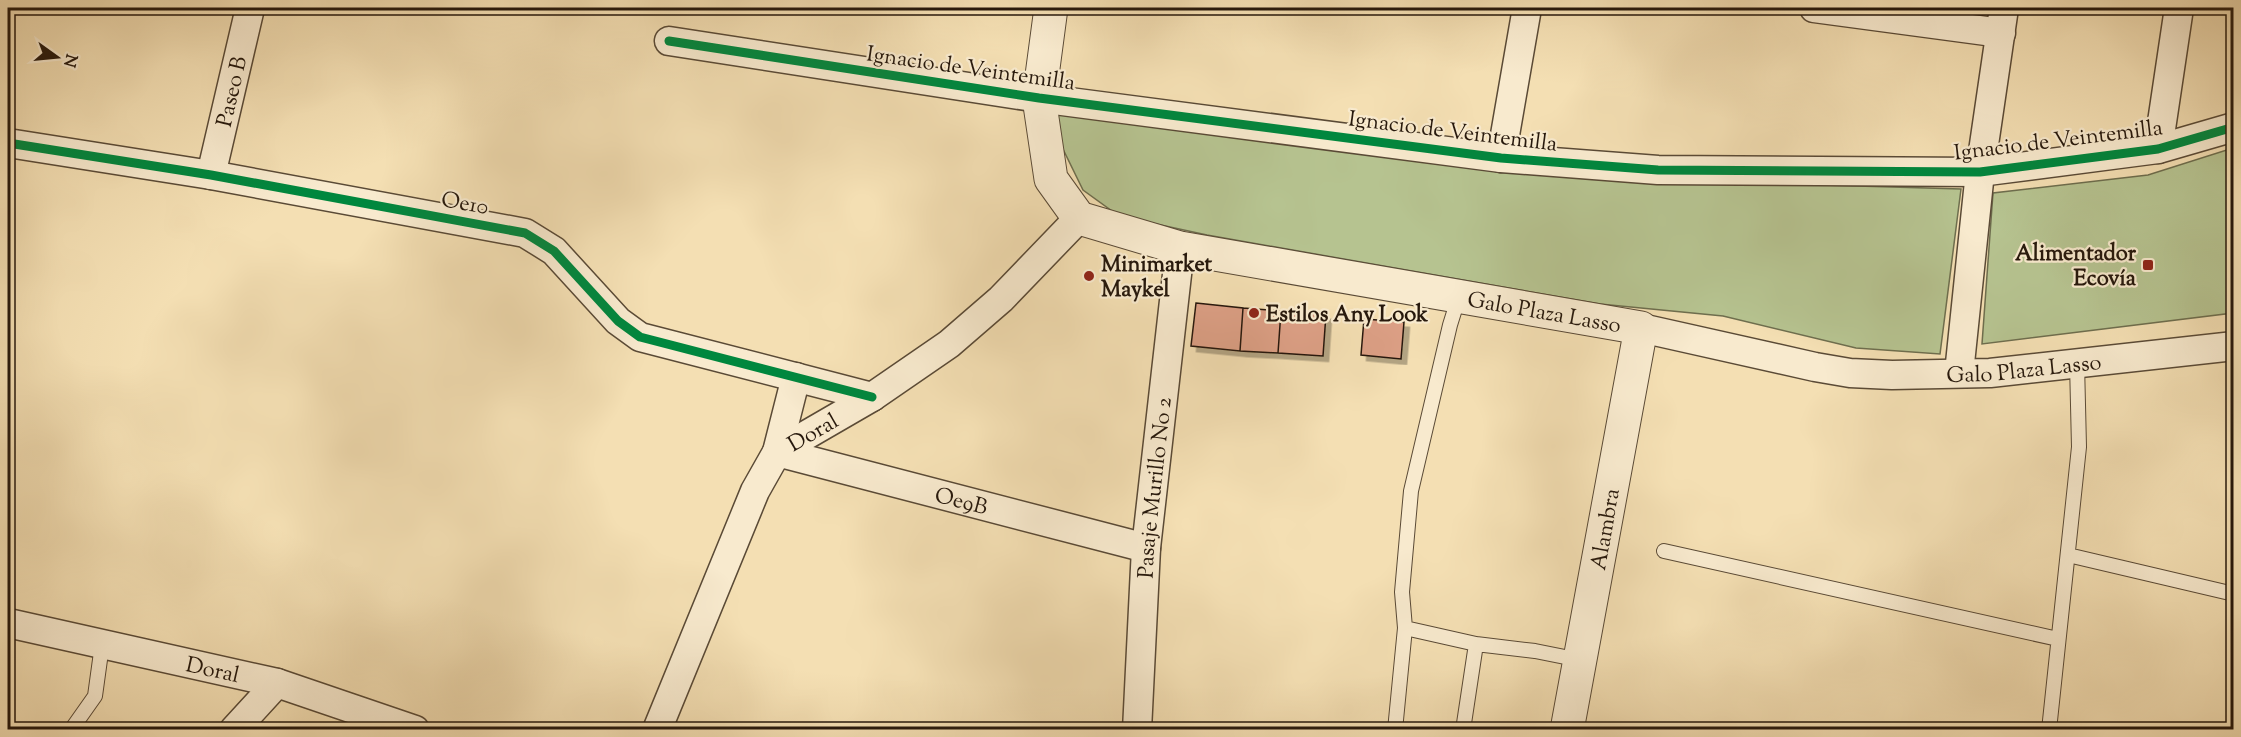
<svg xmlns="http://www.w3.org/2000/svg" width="2241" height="737" viewBox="0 0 2241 737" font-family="'Sorts Mill Goudy',serif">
<defs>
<filter id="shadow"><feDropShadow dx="5.5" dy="5.5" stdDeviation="0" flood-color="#0004"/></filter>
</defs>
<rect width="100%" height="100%" fill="#f4dfb3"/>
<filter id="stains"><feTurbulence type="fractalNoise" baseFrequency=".00333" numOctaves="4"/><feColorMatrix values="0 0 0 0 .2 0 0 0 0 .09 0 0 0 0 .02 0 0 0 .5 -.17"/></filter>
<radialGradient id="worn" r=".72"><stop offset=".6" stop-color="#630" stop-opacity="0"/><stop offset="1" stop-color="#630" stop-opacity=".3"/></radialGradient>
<path fill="#b6c390" stroke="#6e6e4e" stroke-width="1.5" d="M1054,104l594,76 313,9 -21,165 -84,-6 -133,-32 -123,-12 -393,-69 -88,-19 -36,-26 -22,-45z
M2233,148v165l-251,31 11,-151 155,-18z"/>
<path fill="#dda086" stroke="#26180c" stroke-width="1.5" filter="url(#shadow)" d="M1196,303l47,5 -3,43 -49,-5z
M1243,308l38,3 -3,42 -38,-2z
M1281,311l45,3 -3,42 -45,-3z
M1364,319l40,3 -3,37 -40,-4z"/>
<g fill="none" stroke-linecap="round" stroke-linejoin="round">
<defs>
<path id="service" d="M1459,296l-9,29 -39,166 -9,101 3,36 71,16 59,7 45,9
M1664,551l394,88
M2068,555l166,39
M71,730l24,-34 7,-51
M1395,730l10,-102
M1463,730l13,-86
M2049,730l30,-283 -2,-84"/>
<g id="minor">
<path d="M1814,8l187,25"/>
<path d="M669,41l370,57 462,60 157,12 322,2 178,-23 76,-22"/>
<path d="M8,143l203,32 314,58 29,18 64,70 22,16 232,60"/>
<path d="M2158,149l21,-141"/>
<path d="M1501,158l26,-150"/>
<path id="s1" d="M211,175l39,-167"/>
<path id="s2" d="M1641,328l174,39 35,6 42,2 98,-2 244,-27"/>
<path d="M1959,373l21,-201 24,-164"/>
<path id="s3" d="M796,377l-19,75 369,96"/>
<path id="s4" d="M8,623l269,60 138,47"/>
<path d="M234,730l43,-47"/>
<path id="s5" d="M657,730l98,-239 22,-39 95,-55 77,-53 52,-45 78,-81"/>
<path id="s6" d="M1137,730l9,-182 34,-300"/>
</g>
<g id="tertiary">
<path id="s7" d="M1051,8l-12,90 12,81 28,39 101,30 461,80 -74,402"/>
</g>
</defs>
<use href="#service" stroke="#5a4a36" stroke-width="16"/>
<use href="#minor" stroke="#5a4a36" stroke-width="31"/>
<use href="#tertiary" stroke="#5a4a36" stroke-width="35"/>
<use href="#service" stroke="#f8eace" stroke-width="14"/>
<use href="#minor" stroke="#f8eace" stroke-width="28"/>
<use href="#tertiary" stroke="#f8eace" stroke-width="33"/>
<defs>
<path id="cycleway" d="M669,41l370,57 462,60 157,12 322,2 178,-23 76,-22
M8,143l203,32 314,58 29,18 64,70 22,16 232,60"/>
</defs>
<use href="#cycleway" stroke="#f8eace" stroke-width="13"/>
<use href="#cycleway" stroke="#00873e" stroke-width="9"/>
</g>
<g fill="#8f2418" stroke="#f8eace" stroke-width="2">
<rect x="2142" y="259" width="12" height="12" rx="3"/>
<circle cx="1089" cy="276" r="6"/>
<circle cx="1254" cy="313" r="6"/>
</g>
<g text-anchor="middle" stroke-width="4.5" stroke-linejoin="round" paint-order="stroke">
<g font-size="22" fill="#26180c" stroke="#f8eace">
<text transform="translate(971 67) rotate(8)" y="8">Ignacio de Veintemilla</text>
<text dy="8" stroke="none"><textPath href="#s1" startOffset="86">Paseo B</textPath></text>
<text transform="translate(1453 130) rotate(7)" y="8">Ignacio de Veintemilla</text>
<text transform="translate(2058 139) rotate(-7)" y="8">Ignacio de Veintemilla</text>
<text transform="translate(465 202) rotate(10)" y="8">Oe10</text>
<text dy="8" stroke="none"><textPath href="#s7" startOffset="696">Galo Plaza Lasso</textPath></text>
<text dy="8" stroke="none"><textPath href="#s2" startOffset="388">Galo Plaza Lasso</textPath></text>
<text dy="8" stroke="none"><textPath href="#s5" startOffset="344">Doral</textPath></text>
<text dy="8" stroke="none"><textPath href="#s6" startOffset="243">Pasaje Murillo No 2</textPath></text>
<text dy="8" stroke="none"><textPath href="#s3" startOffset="268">Oe9B</textPath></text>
<text transform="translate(1604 529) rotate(-80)" y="8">Alambra</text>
<text dy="8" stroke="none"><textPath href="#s4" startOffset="210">Doral</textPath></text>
</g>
<g font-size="22" font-weight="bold" fill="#26180c" stroke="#f8eace" text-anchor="start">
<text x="2136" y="260" text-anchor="end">Alimentador<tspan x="2136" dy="25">Ecovía</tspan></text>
<text x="1101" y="271">Minimarket<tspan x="1101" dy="25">Maykel</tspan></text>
<text x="1266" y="321">Estilos Any Look</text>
</g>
</g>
<rect width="2241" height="737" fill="none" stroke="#f4dfb3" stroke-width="30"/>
<rect x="9" y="9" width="2223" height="719" fill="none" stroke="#26180c" stroke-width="3"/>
<rect x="15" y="15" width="2211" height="707" fill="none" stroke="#26180c" stroke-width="1.5"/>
<g transform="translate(57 57) rotate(105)" stroke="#f8eace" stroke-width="4.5" paint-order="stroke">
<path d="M0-4.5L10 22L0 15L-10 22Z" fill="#26180c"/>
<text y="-9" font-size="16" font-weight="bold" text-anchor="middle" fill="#26180c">N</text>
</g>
<rect width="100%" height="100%" filter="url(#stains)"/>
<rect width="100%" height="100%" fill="url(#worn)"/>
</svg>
